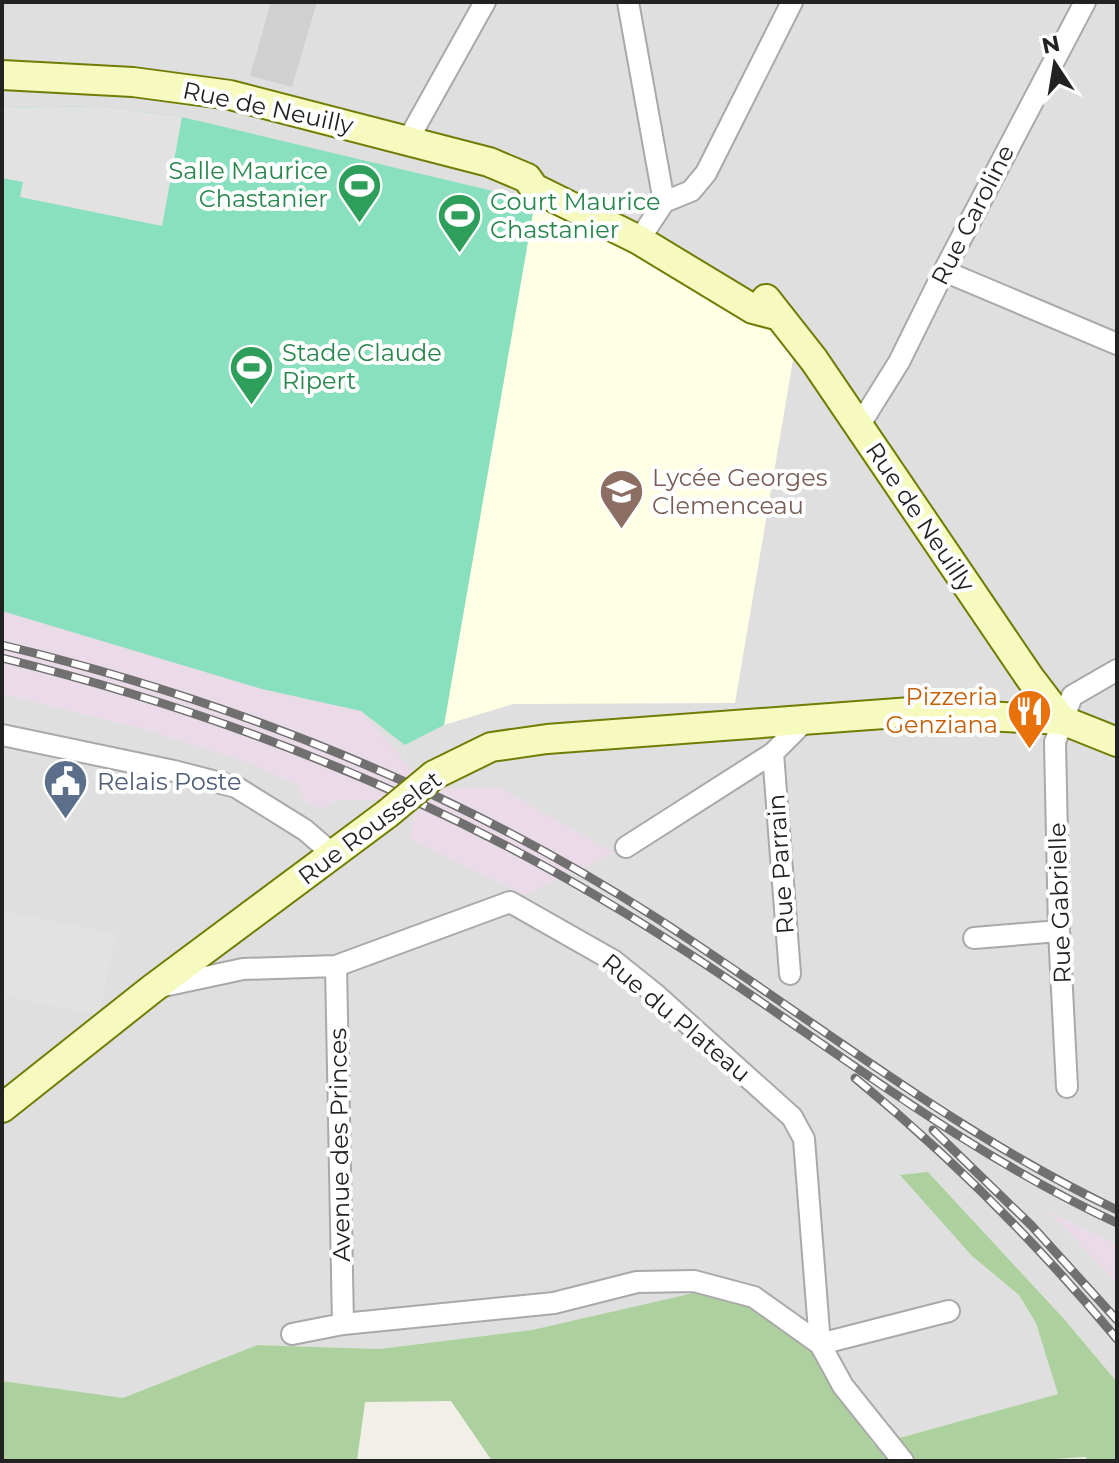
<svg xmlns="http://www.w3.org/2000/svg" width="1119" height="1463" viewBox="0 0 1119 1463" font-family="Montserrat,sans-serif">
<rect width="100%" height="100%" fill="#f2efe9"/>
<path fill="#e0dfdf" d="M2,2h1115v1380l-52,-62 -137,-148 44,84 47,39 17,28 23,71 -186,51 -69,-104 -272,-11 -153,19 -122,-4 -134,54 -121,-18z"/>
<path fill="#ebdbe8" d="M2,609l260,80 99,22 56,65 -31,24h-49l-16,10 -16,-9 -8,-17 -60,-25 -94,-30 -141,-35z
M445,788h55l114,65 -90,42 -114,-56 4,-26z
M1049,1212l68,33v37z"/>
<path fill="#ffffe5" d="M535,201l171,86 70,48 17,25 -58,343 -222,1 -69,21z"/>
<path fill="#d0d0d0" d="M271,2h46l-25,85 -42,-11z"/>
<path fill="#add19e" d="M928,1172l137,148 52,62v79h-28l-4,-4 -61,4h-532l-41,-60 -86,1 -8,59h-355v-80l121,17 134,-53 122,4 153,-19 162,-37 43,8 67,40 70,104 184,-51 -22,-71 -17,-28 -47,-39 -72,-81z"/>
<path fill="#88e0be" d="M101,106l81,11 353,84 -91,524 -39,20 -44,-34 -99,-22 -260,-78v-503z"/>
<path fill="#e2e2e2" d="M101,106l81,11 -20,109 -142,-29 3,-15 -21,-4v-70z
M2,911l114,23 -17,81 -97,-20z"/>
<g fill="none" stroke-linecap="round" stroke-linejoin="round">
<defs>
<path id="street" d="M628,2l36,200 -25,38
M408,140l77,-138
M664,202l27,-11 15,-18 86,-171
M944,271l173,73
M859,426l40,-64 45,-91 141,-269
M2,735l172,36 62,16 69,43 29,25
M773,753l17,221
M626,847l147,-94 33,-33
M974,938l85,-7
M336,966l7,358
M159,987l84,-18 93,-3 174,-64 104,59 40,32 138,124 12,22 16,205 129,-33
M1067,1087l-8,-156 -4,-189 17,-46 45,-26
M292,1334l51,-10 211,-21 83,-21 57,-1 60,16 66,47 23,42 60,75"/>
<path id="secondary" d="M2,75l131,7 97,13 259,67 38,16 7,10 105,52 114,69 23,6
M766,299l48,61 216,318 32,42
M434,775l57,-28 56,-8 364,-27 151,8 55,22
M2,1108l150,-119 235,-175"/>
</defs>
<use href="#street" stroke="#a9a9a9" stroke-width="24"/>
<use href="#secondary" stroke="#707d05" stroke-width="32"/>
<use href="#street" stroke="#fff" stroke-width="20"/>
<use href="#secondary" stroke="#f7fabf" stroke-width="28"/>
<defs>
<path id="rail" d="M2,645c232,56 455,145 656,274 152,98 295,213 459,291
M2,658c218,54 426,135 618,252 168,101 318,230 497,313
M855,1078c95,78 183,166 262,261
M933,1130l98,95 86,95"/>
</defs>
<use href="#rail" stroke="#707070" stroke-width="9"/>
<use href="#rail" stroke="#fff" stroke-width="6" stroke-dasharray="18" stroke-linecap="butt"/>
<defs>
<path id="secondary-bridge" d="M387,814l47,-39"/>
</defs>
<use href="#secondary-bridge" stroke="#707d05" stroke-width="32" stroke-linecap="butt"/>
<use href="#secondary-bridge" stroke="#f7fabf" stroke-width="28"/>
</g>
<defs>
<symbol id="stadium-pin" viewBox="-11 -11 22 30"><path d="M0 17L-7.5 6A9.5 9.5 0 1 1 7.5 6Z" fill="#2e9e5b" stroke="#fff"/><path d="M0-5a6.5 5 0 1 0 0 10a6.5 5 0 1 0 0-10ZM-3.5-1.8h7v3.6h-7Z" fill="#fff"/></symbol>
<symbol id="school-pin" viewBox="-11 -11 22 30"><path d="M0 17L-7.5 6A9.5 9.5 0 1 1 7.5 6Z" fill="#8d6e63" stroke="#fff"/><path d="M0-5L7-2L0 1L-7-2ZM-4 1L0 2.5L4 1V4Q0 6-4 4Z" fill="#fff"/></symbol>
<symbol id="restaurant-pin" viewBox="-11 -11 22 30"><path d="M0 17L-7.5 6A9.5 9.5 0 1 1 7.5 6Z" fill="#e8710a" stroke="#fff"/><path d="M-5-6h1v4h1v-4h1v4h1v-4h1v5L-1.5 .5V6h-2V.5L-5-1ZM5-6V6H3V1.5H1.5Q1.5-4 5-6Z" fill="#fff"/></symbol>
<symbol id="civic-pin" viewBox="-11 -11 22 30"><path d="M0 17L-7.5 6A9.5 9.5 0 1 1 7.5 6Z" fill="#5c6f8a" stroke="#fff"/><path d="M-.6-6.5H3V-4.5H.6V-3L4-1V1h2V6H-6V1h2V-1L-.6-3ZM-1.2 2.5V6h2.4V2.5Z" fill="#fff"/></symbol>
</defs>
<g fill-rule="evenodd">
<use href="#stadium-pin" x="334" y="160" width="51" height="69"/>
<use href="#stadium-pin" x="434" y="190" width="51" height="69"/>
<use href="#stadium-pin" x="226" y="342" width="51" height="69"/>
<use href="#school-pin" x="596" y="466" width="51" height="69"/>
<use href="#restaurant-pin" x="1004" y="686" width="51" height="69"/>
<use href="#civic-pin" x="40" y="756" width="51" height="69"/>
</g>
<g text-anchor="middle" stroke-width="8" stroke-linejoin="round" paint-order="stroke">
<g font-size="24" fill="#222" stroke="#fff">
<text transform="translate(268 108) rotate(12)" y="8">Rue de Neuilly</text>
<text transform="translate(973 215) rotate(-63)" y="8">Rue Caroline</text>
<text transform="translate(920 517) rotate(56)" y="8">Rue de Neuilly</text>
<text transform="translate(370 828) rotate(-37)" y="8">Rue Rousselet</text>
<text transform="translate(781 864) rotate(-94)" y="8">Rue Parrain</text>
<text transform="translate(1060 903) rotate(-92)" y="8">Rue Gabrielle</text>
<text transform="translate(676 1018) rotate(40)" y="8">Rue du Plateau</text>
<text transform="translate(340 1145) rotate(-91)" y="8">Avenue des Princes</text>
</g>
<g font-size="24" fill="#27864d" stroke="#fff" text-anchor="start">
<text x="328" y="179" text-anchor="end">Salle Maurice<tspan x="328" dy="28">Chastanier</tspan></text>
<text x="490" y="210">Court Maurice<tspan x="490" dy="28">Chastanier</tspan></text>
<text x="282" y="361">Stade Claude<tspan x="282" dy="28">Ripert</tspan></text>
</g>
<g font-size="24" fill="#785e54" stroke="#fff" text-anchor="start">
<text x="652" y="486">Lycée Georges<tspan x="652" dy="28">Clemenceau</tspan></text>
</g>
<g font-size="24" fill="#c56008" stroke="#fff" text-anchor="end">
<text x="998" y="705">Pizzeria<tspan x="998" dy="28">Genziana</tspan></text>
</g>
<g font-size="24" fill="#4e5e75" stroke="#fff" text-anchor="start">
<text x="97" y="790">Relais Poste</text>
</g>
</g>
<rect width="1119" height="1463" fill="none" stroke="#222222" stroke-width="8"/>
<g transform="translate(1055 64) rotate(348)" stroke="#ffffff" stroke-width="6" paint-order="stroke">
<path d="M0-6L14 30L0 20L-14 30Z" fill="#222222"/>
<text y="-12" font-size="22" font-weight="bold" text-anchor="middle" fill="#222222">N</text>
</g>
</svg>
